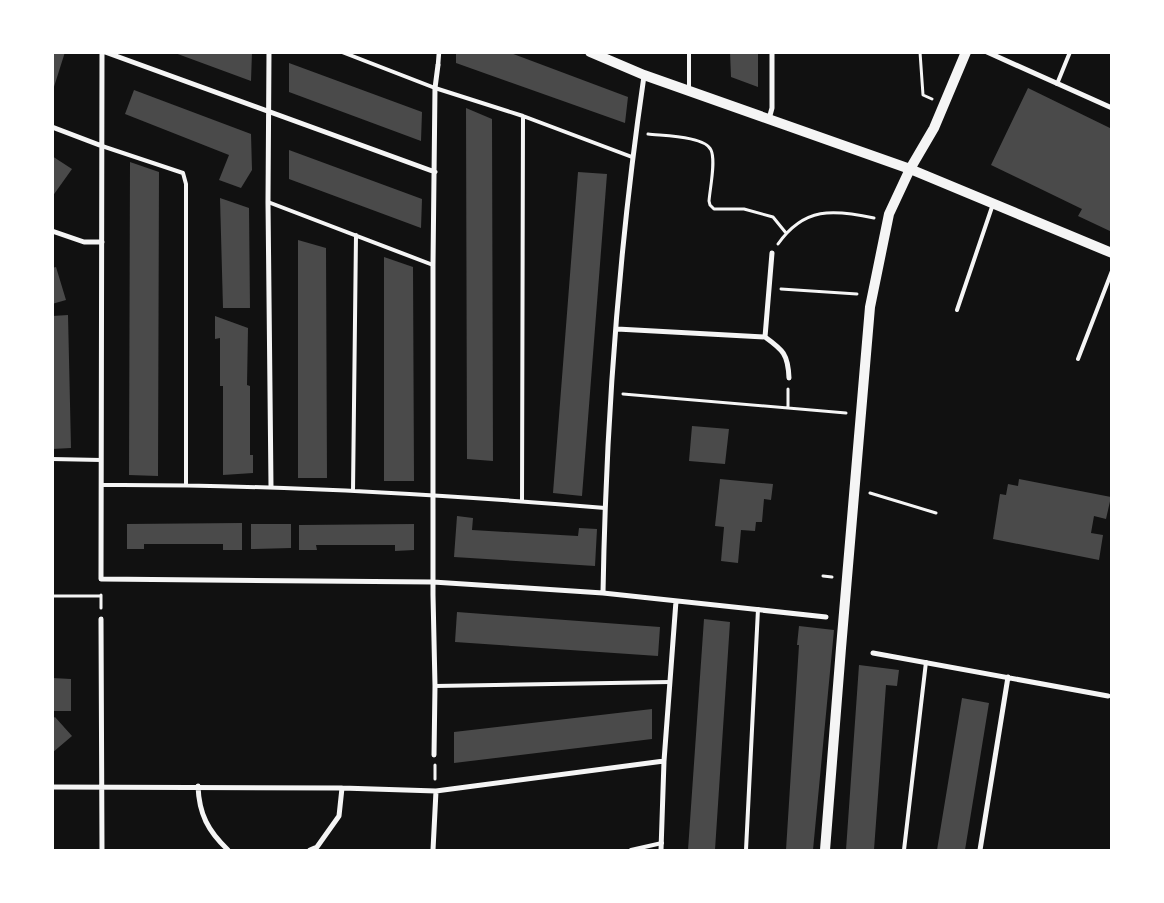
<svg xmlns="http://www.w3.org/2000/svg" width="1164" height="903" viewBox="0 0 1164 903" font-family="'IBM Plex Sans',sans-serif">
<rect width="100%" height="100%" fill="#111"/>
<path fill="#4a4a4a" d="M52,52h13l-12,38h-1z
M175,52h77l-1,29 -76,-28z
M456,52h52l120,45 -3,26 -169,-60z
M730,52h28v35l-27,-10z
M289,63l133,49 -1,29 -132,-49z
M1028,88l84,41v103l-34,-16 4,-7 -91,-44z
M134,90l117,44 1,36 -11,18 -22,-8 10,-25 -104,-41z
M466,108l26,11 1,342 -26,-2z
M289,150l133,49 -1,29 -132,-49z
M52,156l20,13 -20,28z
M130,162l29,10 -1,304 -29,-1z
M578,172l29,2 -25,322 -29,-3z
M220,198l29,10 1,100h-27z
M298,240l28,8 1,230h-29z
M384,257l29,10 1,214h-30z
M56,267l10,33 -14,4v-36z
M68,315l3,133 -19,1v-133z
M215,316l33,12 -1,57 3,1v69h3v18l-30,2v-89h-3v-48l-5,1z
M692,426l37,3 -4,35 -36,-3z
M720,479l53,5 -2,16 -7,-1 -2,23h-6l-1,9 -14,-1 -3,33 -17,-2 3,-34 -9,-1z
M1019,479l92,18 -5,22 -12,-3 -3,17 12,2 -4,25 -106,-21 7,-45 6,1 2,-11 10,2z
M457,516l16,2 -1,12 106,6 1,-8 18,1 -2,37 -141,-9z
M242,523v27h-19v-6h-79v5h-17v-25z
M251,524h40v24l-40,1z
M414,524v26l-19,1v-6h-79l1,5h-18v-25z
M457,612l203,15 -2,29 -203,-14z
M704,619l26,3 -15,228h-27z
M799,626l35,4 -21,220h-27l13,-205h-2z
M859,665l40,5 -2,16 -11,-1 -12,165h-28z
M52,678l19,1v32h-19z
M962,698l27,5 -24,147h-28z
M652,709v30l-198,24v-31z
M55,717l17,19 -20,17v-34z"/>
<g fill="none" stroke-linecap="round" stroke-linejoin="round">
<path stroke="#f5f5f5" stroke-width="3" d="M920,52l3,43 9,4
M648,134c15,2 57,2 63,16 5,11 -1,38 -2,51l1,4 4,4h30l29,8 13,16
M778,244c26,-37 55,-35 96,-26
M781,289l76,5
M788,389v19
M623,394l223,19
M870,493l66,20
M823,576l9,1
M101,595v13
M52,596h49
M435,765v14"/>
<path stroke="#f5f5f5" stroke-width="4" d="M342,52l93,36 88,28 109,41
M689,52v38
M1057,84l13,-32
M102,146l81,27 3,11v300
M268,202l165,63
M957,310l36,-106
M1078,359l34,-88
M52,459l49,1
M101,485c169,-1 336,9 504,23
M353,491l3,-256
M522,501l1,-385
M435,686l235,-4
M631,850l31,-7
M746,850l12,-241
M904,850l22,-188"/>
<path stroke="#f5f5f5" stroke-width="4.5" d="M438,65l1,-13"/>
<path stroke="#f5f5f5" stroke-width="5" d="M102,52l-1,527 332,3 170,11 223,24
M105,52l330,120
M269,52l-1,150 3,284
M987,52l125,56
M769,119l3,-11v-56
M52,127l50,19
M52,231l32,11h18
M617,329l148,8 7,-84
M765,337c18,13 23,17 24,41
M603,593c3,-172 16,-346 41,-517
M101,619l1,231
M873,653l235,43
M434,755l1,-69 -2,-91v-330l2,-177 3,-23
M198,786c1,28 10,45 30,64
M52,787l290,1 94,3 228,-30
M310,850l7,-3 22,-31 3,-28
M433,850l3,-59
M661,850l3,-89 12,-160
M980,850l28,-173"/>
<path stroke="#f5f5f5" stroke-width="10" d="M590,52l54,23 266,94 202,84
M825,850l16,-202 29,-341 19,-93 21,-45 24,-41 32,-76"/>
</g>
<rect width="1164" height="903" fill="none" stroke="#ffffff" stroke-width="108"/>
</svg>
